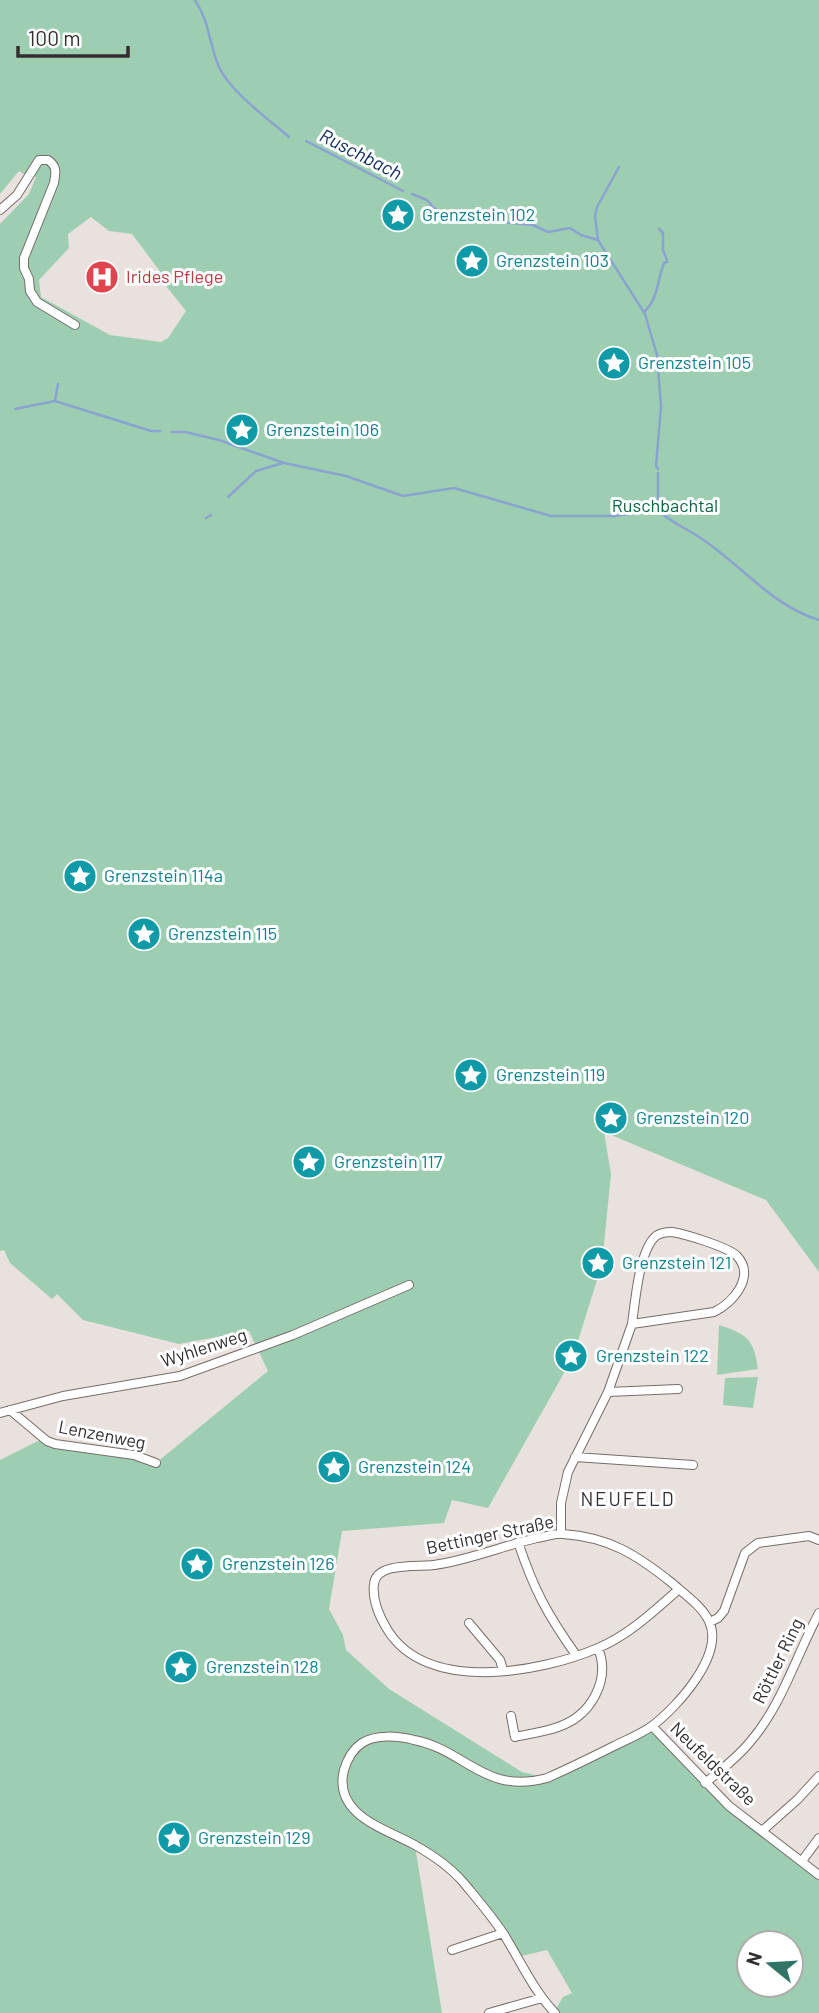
<svg xmlns="http://www.w3.org/2000/svg" width="819" height="2013" viewBox="0 0 819 2013" font-family="Barlow,sans-serif">
<rect width="100%" height="100%" fill="#e9e1dd"/>
<path fill="#9eceb2" fill-rule="evenodd" d="M0,0h819v1272l-53,-72 -162,-68 7,42 -9,90 -29,93 -85,151 -36,-8 -8,23 -102,8 -13,78 14,26 3,15 43,39 133,83 25,6 105,-52 53,57 114,92v138h-264l-1,-1 9,-15 9,-4 -25,-43 -30,7 -55,-77 -47,-34 27,167h-442v-553l40,-20 116,23 112,-92 -19,-40 -70,13 -96,-24 -26,-26 -5,5 -42,-36 -6,-13 -4,1v-1027l29,-30 7,-17 -7,-4 -2,3 -8,-5 -19,23zM91,217l18,14 23,3 30,40 4,12 20,25 -18,27 -7,4 -51,-7 -69,-38 -2,-17 30,-32 -1,-14zM749,1943h42v42h-42z
M719,1325c28,9 35,14 39,44l-41,6z
M758,1377l-5,31 -30,-3 2,-27z"/>
<g fill="none" stroke-linecap="round" stroke-linejoin="round">
<path stroke="#8aa3d0" stroke-width="2.5" d="M195,0c15,23 14,44 24,67 12,25 49,52 70,70
M306,141l97,50
M412,194l15,6 6,7 15,10 85,8 15,7 22,-4 11,7 17,5 47,74 12,41 4,51 -5,60 2,3
M659,229l4,4v17l4,10
M598,240l-3,-24 2,-9 22,-40
M644,312c15,-14 13,-32 20,-49l3,-1
M55,401l3,-17
M15,409l40,-8 96,30h9
M172,432h13l34,8 65,23 62,13 57,20 51,-8 97,28h63l44,-6
M658,473v37c12,12 26,17 41,27 41,26 71,68 120,83
M228,497l28,-26 27,-8
M206,518l5,-3"/>
<defs>
<path id="street" d="M0,210l17,-15 22,-35h9c9,6 8,12 6,23l-30,75v10l5,11 1,12 7,11 38,23
M608,1392l70,-3
M10,1410l37,31 8,3 79,11 22,8
M0,1413l63,-17 117,-20 113,-41 116,-50
M575,1457l118,8
M561,1533v-30l7,-31 40,-80 24,-68 82,-12c19,-9 42,-36 23,-56 -9,-9 -52,-22 -65,-24 -5,0 -12,1 -16,4 -17,14 -21,67 -24,88
M518,1542c16,48 29,72 58,113
M710,1622l8,-4 6,-7 21,-58 13,-10 51,-7 10,4
M469,1623l31,37 3,10
M511,1716l4,21c14,-3 29,-5 43,-10 33,-11 53,-47 40,-79
M652,1726l77,80 90,69
M705,1783c16,-13 32,-25 45,-41 32,-37 46,-86 69,-129
M762,1831l36,-32 21,-23
M802,1861l17,-23
M452,1950l51,-17
M489,2013l53,-15
M555,2013c-22,-23 -35,-53 -52,-80 -12,-18 -26,-34 -40,-51 -13,-15 -32,-28 -50,-38 -30,-16 -80,-30 -69,-74 3,-10 9,-21 18,-27 14,-9 36,-7 52,-3 52,10 70,55 133,38 23,-10 45,-21 67,-32 12,-6 27,-12 38,-20 25,-19 73,-71 57,-105 -8,-16 -25,-27 -37,-38 -35,-28 -63,-46 -109,-49 -8,-1 -18,3 -26,4 -35,8 -67,22 -103,27 -17,2 -58,-3 -60,19 -2,16 5,32 13,45 39,65 153,44 211,19 31,-13 56,-37 81,-59"/>
</defs>
<use href="#street" stroke="#756e6a" stroke-width="10"/>
<use href="#street" stroke="#fff" stroke-width="8"/>
</g>
<defs>
<symbol id="sight-disc" viewBox="-11 -11 22 22"><circle r="9.5" fill="#0f9aa8" stroke="#fff"/><path d="M0-6L1.8-2.2L6-1.7L2.9 1.2L3.7 5.4L0 3.3L-3.7 5.4L-2.9 1.2L-6-1.7L-1.8-2.2Z" fill="#fff"/></symbol>
<symbol id="hospital-disc" viewBox="-11 -11 22 22"><circle r="9.5" fill="#e0444e" stroke="#fff"/><path d="M-5-5h3v3.5h4V-5h3V5h-3V1.5h-4V5h-3Z" fill="#fff"/></symbol>
</defs>
<g fill-rule="evenodd">
<use href="#sight-disc" x="379" y="196" width="38" height="38"/>
<use href="#sight-disc" x="453" y="242" width="38" height="38"/>
<use href="#hospital-disc" x="83" y="258" width="38" height="38"/>
<use href="#sight-disc" x="595" y="344" width="38" height="38"/>
<use href="#sight-disc" x="223" y="411" width="38" height="38"/>
<use href="#sight-disc" x="61" y="857" width="38" height="38"/>
<use href="#sight-disc" x="125" y="915" width="38" height="38"/>
<use href="#sight-disc" x="452" y="1056" width="38" height="38"/>
<use href="#sight-disc" x="592" y="1099" width="38" height="38"/>
<use href="#sight-disc" x="290" y="1143" width="38" height="38"/>
<use href="#sight-disc" x="579" y="1244" width="38" height="38"/>
<use href="#sight-disc" x="552" y="1337" width="38" height="38"/>
<use href="#sight-disc" x="315" y="1448" width="38" height="38"/>
<use href="#sight-disc" x="178" y="1545" width="38" height="38"/>
<use href="#sight-disc" x="162" y="1648" width="38" height="38"/>
<use href="#sight-disc" x="155" y="1819" width="38" height="38"/>
</g>
<g text-anchor="middle" stroke-width="6" stroke-linejoin="round" paint-order="stroke">
<g font-size="18" fill="#0d838f" stroke="#fff" text-anchor="start">
<text x="422" y="221">Grenzstein 102</text>
<text x="496" y="267">Grenzstein 103</text>
<text x="638" y="369">Grenzstein 105</text>
<text x="266" y="436">Grenzstein 106</text>
<text x="104" y="882">Grenzstein 114a</text>
<text x="168" y="940">Grenzstein 115</text>
<text x="496" y="1081">Grenzstein 119</text>
<text x="636" y="1124">Grenzstein 120</text>
<text x="334" y="1168">Grenzstein 117</text>
<text x="622" y="1269">Grenzstein 121</text>
<text x="596" y="1362">Grenzstein 122</text>
<text x="358" y="1473">Grenzstein 124</text>
<text x="222" y="1570">Grenzstein 126</text>
<text x="206" y="1673">Grenzstein 128</text>
<text x="198" y="1844">Grenzstein 129</text>
</g>
<g font-size="18" fill="#be3a42" stroke="#fff" text-anchor="start">
<text x="126" y="283">Irides Pflege</text>
</g>
<g font-size="18" fill="#076741" stroke="#fff">
<text x="665" y="512">Ruschbachtal</text>
</g>
<g font-size="18" fill="#332f2e" stroke="#fff">
<text transform="translate(204 1348) rotate(-18)" y="6">Wyhlenweg</text>
<text transform="translate(102 1435) rotate(11)" y="6">Lenzenweg</text>
<text transform="translate(490 1535) rotate(-12)" y="6">Bettinger Straße</text>
<text transform="translate(778 1661) rotate(-64)" y="6">Röttler Ring</text>
<text transform="translate(713 1764) rotate(44)" y="6">Neufeldstraße</text>
</g>
<g font-size="19" font-style="italic" fill="#112c62" stroke="#fff">
<text transform="translate(361 154) rotate(27)" y="7">Ruschbach</text>
</g>
<g font-size="19" letter-spacing="2" fill="#332f2e" stroke="#fff">
<text x="628" y="1506">NEUFELD</text>
</g>
</g>
<g transform="translate(770 1964) rotate(288)"><circle r="33" fill="#ffffff" stroke="#adacab" stroke-width="2"/>
<path d="M0-5L12 26L0 18L-12 26Z" fill="#317466"/>
<text y="-10" font-size="19" font-weight="bold" text-anchor="middle" fill="#332f2e">N</text>
</g>
<path d="M18 46v10h110v-10" fill="none" stroke="#332f2e" stroke-width="3.5"/>
<text x="28" y="46" font-size="21" fill="#332f2e" stroke="#ffffff" stroke-width="5" paint-order="stroke">100 m</text>
</svg>
